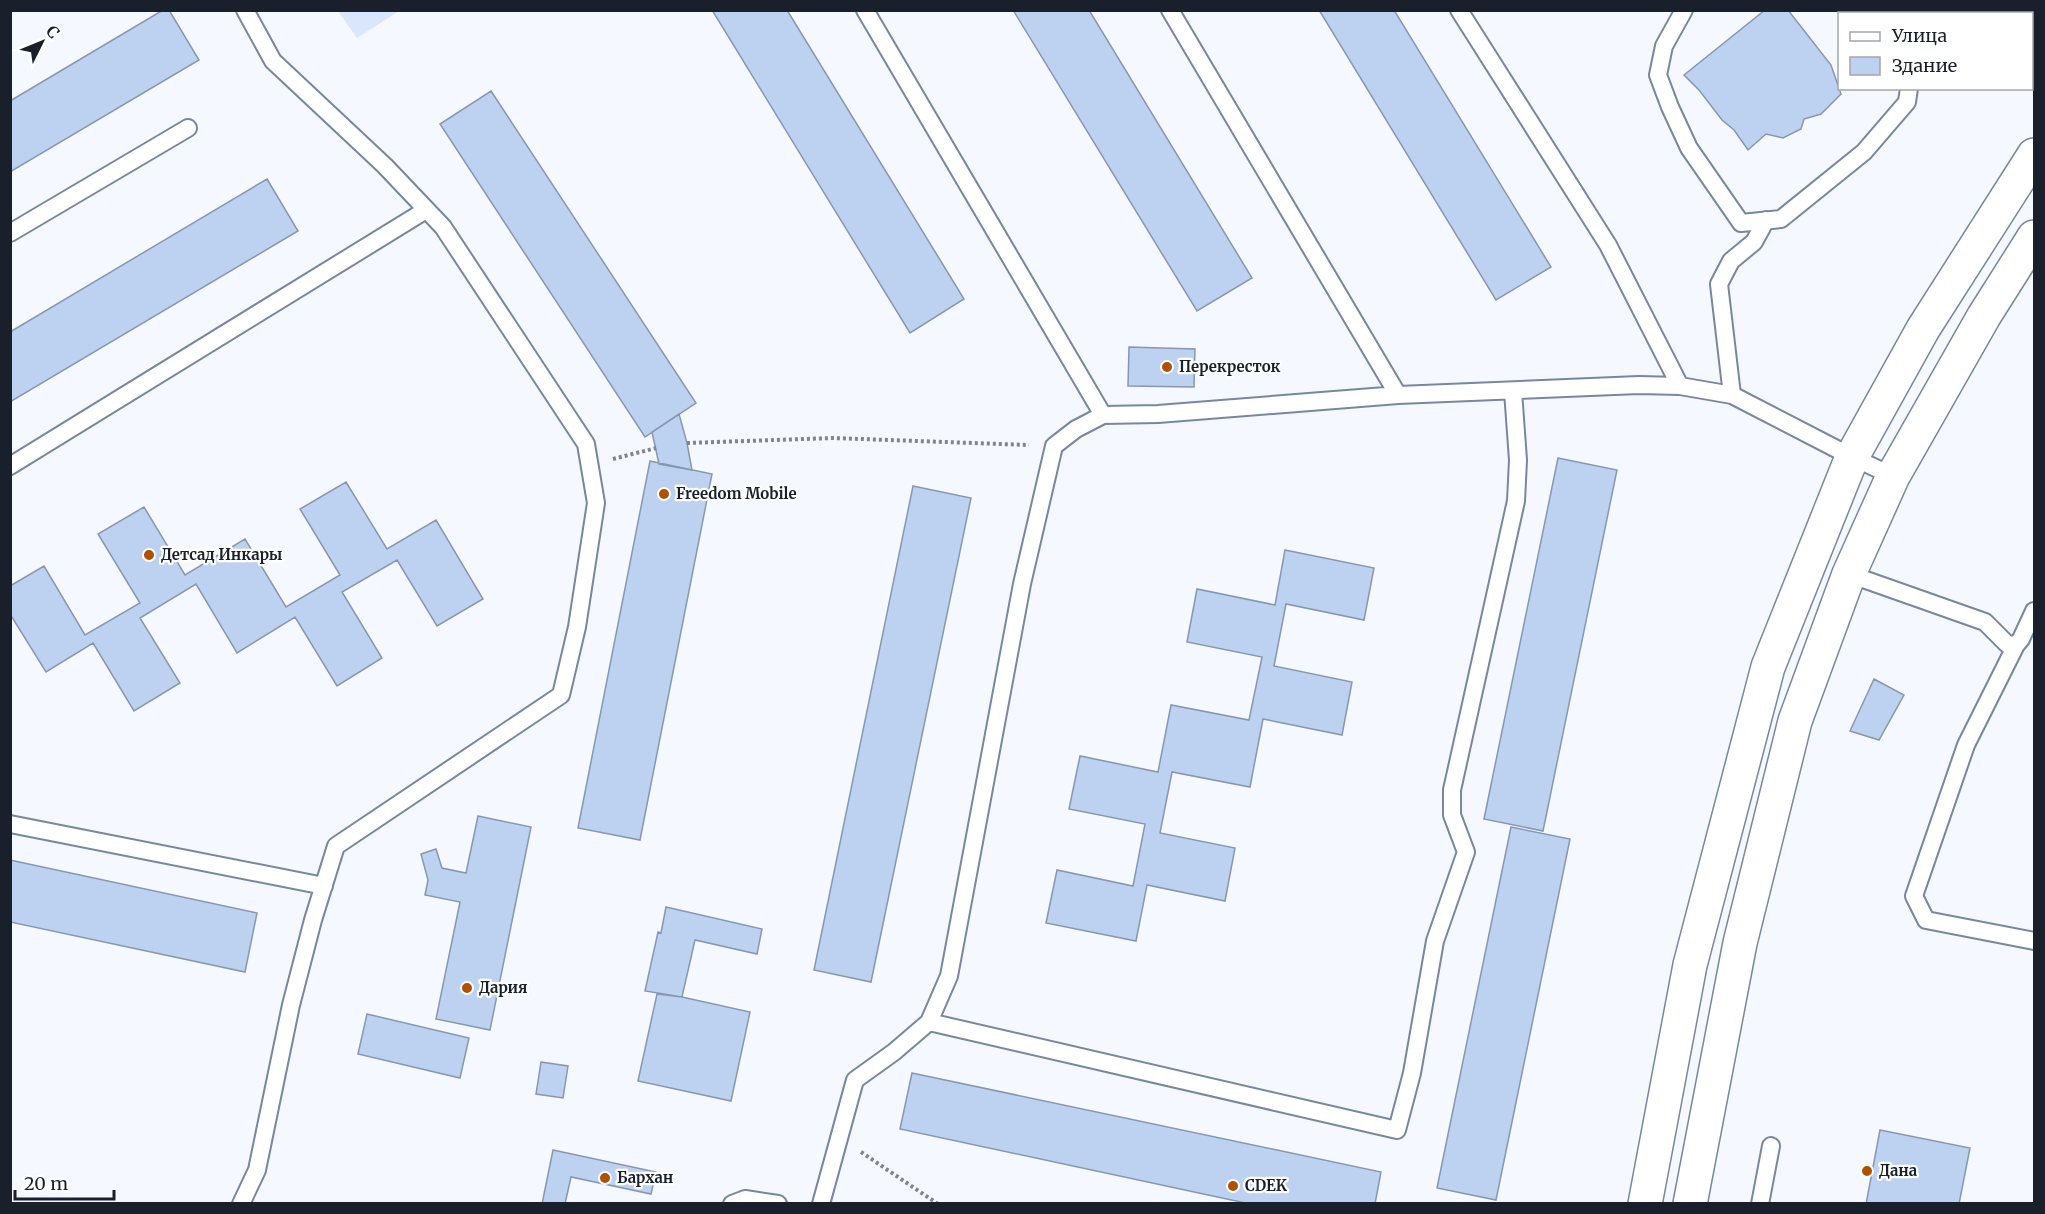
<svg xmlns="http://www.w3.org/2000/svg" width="2045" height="1214" viewBox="0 0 2045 1214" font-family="Merriweather,serif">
<rect width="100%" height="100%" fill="#f5f9ff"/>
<path fill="#d9e6fc" d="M338,11h61l-42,27z"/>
<path fill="#bdd1f1" stroke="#8797b1" stroke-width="1.5" d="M163,10h6l30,50 -189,112v-71z
M712,10h75l177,289 -54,34z
M1013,10h76l163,268 -55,33z
M1319,10h75l157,257 -55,33z
M1765,10h23l43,55 10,29 -20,20 -17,5 -3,10 -18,9 -17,-4 -18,16 -14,-20 -12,-10 -23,-30 -15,-15z
M491,91l205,312 -51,34 -205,-313z
M267,179l31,52 -288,171v-70z
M1129,347l66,2 -1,38 -66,-1z
M679,414l8,29 5,27 -33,-6 -7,-32z
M1558,458l59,12 -74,361 -59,-12z
M650,461l62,13 -72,366 -62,-12z
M346,482l41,67 49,-29 47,79 -46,27 -40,-66 -55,32 40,66 -45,28 -42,-69 -58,36 -41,-69 -56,34 40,65 -46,28 -41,-68 -47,29 -36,-58v-28l34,-20 41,69 55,-32 -42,-69 46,-27 41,68 60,-36 41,68 54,-32 -40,-66z
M913,486l58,12 -100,484 -57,-12z
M1285,550l89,18 -10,52 -78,-16 -12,62 78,16 -10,53 -79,-16 -13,68 -78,-15 -12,61 75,15 -10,53 -78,-16 -11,56 -90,-18 11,-53 76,16 12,-62 -76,-15 11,-53 78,16 13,-67 78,15 13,-63 -75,-15 10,-53 78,16z
M1874,679l30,16 -25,45 -29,-9z
M478,816l53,11 -41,203 -54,-11 24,-117 -35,-7 3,-15 -7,-26 15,-5 6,19 24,5z
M1511,827l59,12 -74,361 -59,-12z
M10,860l247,53 -12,59 -235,-50z
M666,907l96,22 -5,25 -62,-14 -13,57 -37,-6 13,-59 3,1z
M657,994l25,3 68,15 -19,89 -93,-20z
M367,1014l102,24 -9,40 -102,-24z
M541,1062l27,4 -5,32 -27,-4z
M912,1073l469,99 -6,32h-125l-350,-75z
M1880,1130l90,18 -11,56h-93z
M553,1150l103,22 -5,22 -80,-17 -6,27h-23z"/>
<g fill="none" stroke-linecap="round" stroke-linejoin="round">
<defs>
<path id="lane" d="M865,10l238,405
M1170,10l228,385
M1459,10l149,235 72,141
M1684,10l-20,36 -6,29 12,32 19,41 52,75 40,-4 83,-67 43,-50 2,-14
M1887,10l2,4
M10,233l178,-105
M1732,395l-13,-111 12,-23 23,-19 12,-22
M10,466l416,-256
M1849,574l136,48 22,22 9,1 5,-6 13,-28
M2016,645l-50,100 -52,151 12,24 108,21
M10,824l314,62
M929,1022l468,108 15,-57 23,-132 31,-89 -14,-37v-25l64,-289 2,-41 -5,-69
M241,1204l16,-34 34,-165 22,-85 23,-74 225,-151 16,-68 19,-124 -10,-59 -143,-217 -58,-61 -112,-105 -28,-51
M732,1204l13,-5 33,5
M821,1204l34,-124 39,-28 35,-30 20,-46 73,-392 32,-138 22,-17 27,-14 55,-1 240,-19 241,-10 41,1 52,9 120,62 41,19
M1760,1204l11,-58"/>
<path id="secondary" d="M1645,1204l45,-239 78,-298 84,-210 71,-128 111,-174
M1690,1204l50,-261 55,-222 54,-147 44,-98 91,-160 50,-79"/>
</defs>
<use href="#lane" stroke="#7787a1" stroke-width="20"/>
<use href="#secondary" stroke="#7787a1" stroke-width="36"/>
<path stroke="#7f848d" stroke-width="4" stroke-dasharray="3 3" stroke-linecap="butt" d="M687,443l146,-5 196,7
M613,459l43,-11
M861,1152l77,52"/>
<use href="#lane" stroke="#fff" stroke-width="16"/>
<use href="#secondary" stroke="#fff" stroke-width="33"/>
</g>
<g fill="#af5100" stroke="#fff" stroke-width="2">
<circle cx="1167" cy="367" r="6"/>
<circle cx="664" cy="494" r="6"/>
<circle cx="149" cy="555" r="6"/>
<circle cx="467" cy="988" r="6"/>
<circle cx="1867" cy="1171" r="6"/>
<circle cx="605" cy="1178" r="6"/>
<circle cx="1233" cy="1186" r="6"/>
</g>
<g text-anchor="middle" stroke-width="4.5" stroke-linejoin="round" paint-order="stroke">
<g font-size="15" font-weight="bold" fill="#1a202b" stroke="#fff" text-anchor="start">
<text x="1179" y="372">Перекресток</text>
<text x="676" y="499">Freedom Mobile</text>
<text x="161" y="560">Детсад Инкары</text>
<text x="479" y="993">Дария</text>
<text x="1879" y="1176">Дана</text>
<text x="617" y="1183">Бархан</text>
<text x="1245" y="1191">CDEK</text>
</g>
</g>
<rect width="2045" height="1214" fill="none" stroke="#1a202b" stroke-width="24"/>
<rect x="1838" y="12" width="195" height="78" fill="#ffffff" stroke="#a3a6aa" stroke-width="1.5"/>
<rect x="1850" y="32" width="30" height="9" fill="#ffffff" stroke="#a3a6aa" stroke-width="1.5"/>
<text x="1892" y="42" font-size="18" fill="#1a202b">Улица</text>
<rect x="1850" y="57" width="30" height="18" fill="#bdd1f1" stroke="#a3a6aa" stroke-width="1.5"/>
<text x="1892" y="72" font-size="18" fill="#1a202b">Здание</text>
<g transform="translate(42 42) rotate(47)" stroke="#ffffff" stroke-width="4.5" paint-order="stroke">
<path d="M0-4.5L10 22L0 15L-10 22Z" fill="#1a202b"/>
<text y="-9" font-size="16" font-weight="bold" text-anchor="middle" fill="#1a202b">С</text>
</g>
<path d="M15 1190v9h99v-9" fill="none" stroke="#1a202b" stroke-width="3"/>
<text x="24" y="1190" font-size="18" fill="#1a202b" stroke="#ffffff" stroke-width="4.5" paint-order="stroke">20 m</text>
</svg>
